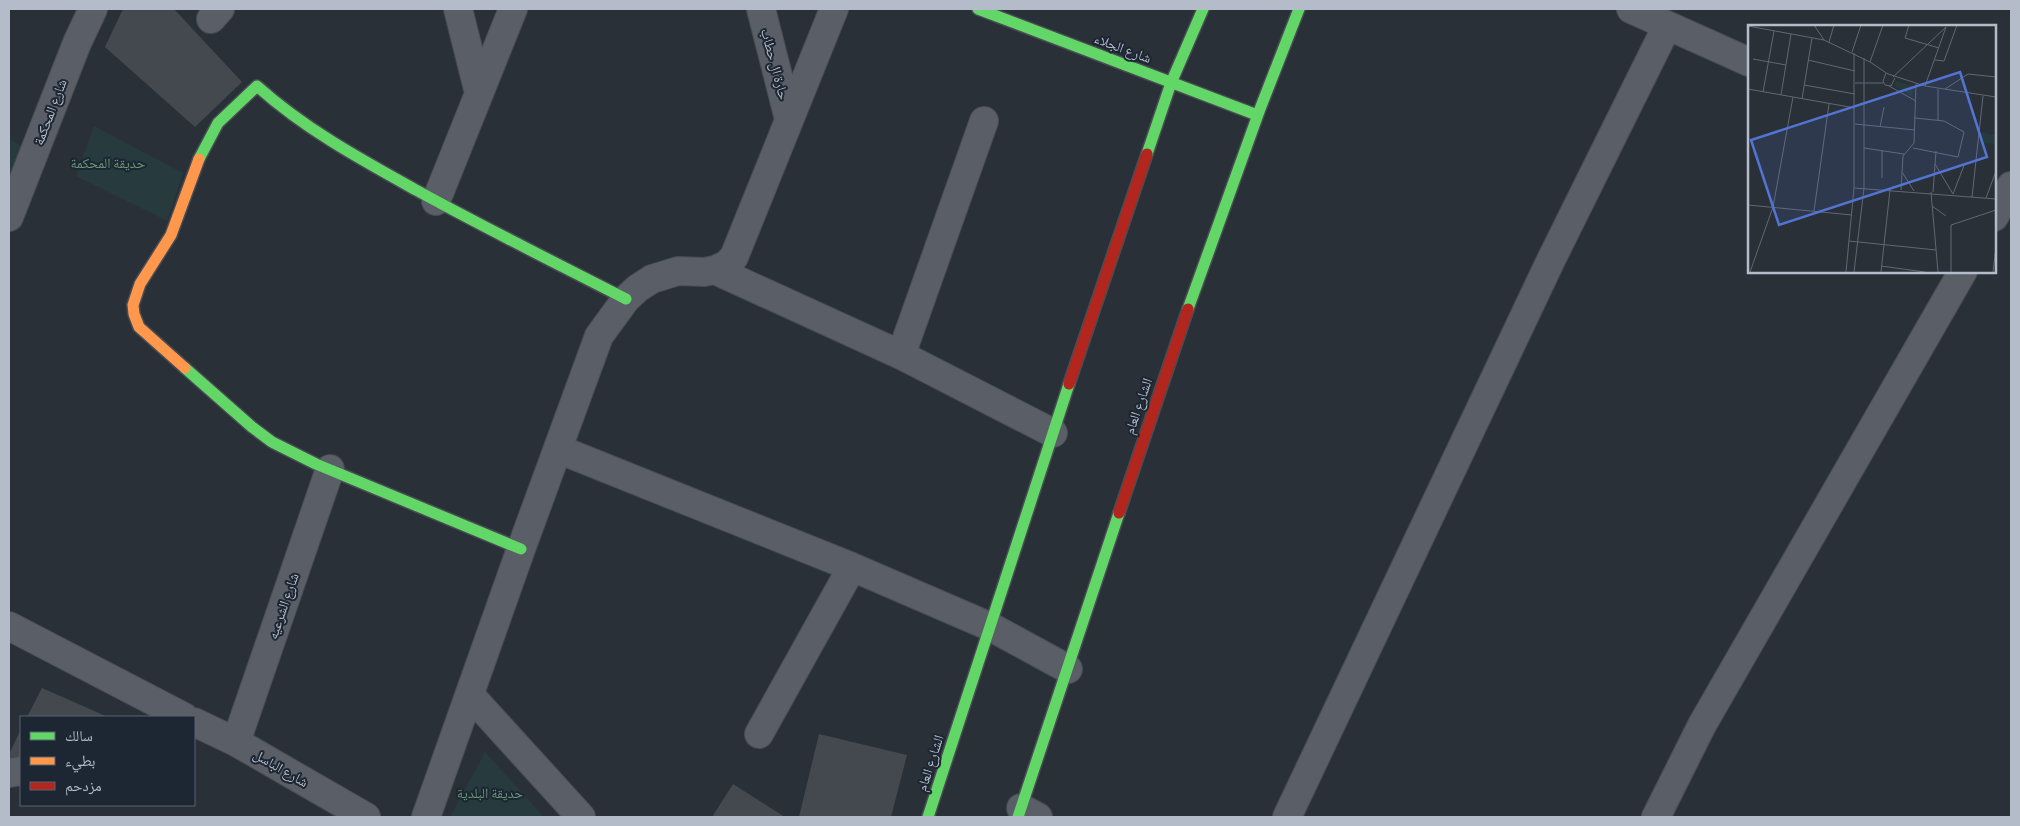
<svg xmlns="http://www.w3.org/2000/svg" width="2020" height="826" viewBox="0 0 2020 826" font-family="Manrope,'Noto Naskh Arabic',sans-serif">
<rect width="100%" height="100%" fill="#2a3038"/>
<path fill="#273a3e" d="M94,126l89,47 -16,48 -91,-45z
M9,139l17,10 -17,43z
M485,752l59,65h-94z"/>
<path fill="#444950" d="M123,9h51l68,73 -47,45 -90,-80z
M42,688l66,29h-81z
M21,729v35l-12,1v-11z
M819,734l88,21 -16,62h-92z
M733,784l52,33h-73z"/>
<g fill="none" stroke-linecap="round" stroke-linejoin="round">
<defs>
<path id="street" d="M458,9l21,84
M761,9l28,110
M1631,9l118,53
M211,19l9,-10
M436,201l77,-192
M9,217l68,-174 16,-34
M1994,217l17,-31
M715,270l186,85 152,78
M901,355l83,-234
M558,449l294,118 139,60 77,42
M9,626l175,91
M470,695l111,122
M194,722l42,20 130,75
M759,734l93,-167
M236,742l94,-273
M9,773l12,-2
M1021,808l17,9
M426,817l95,-268 78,-213 27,-37 12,-11 14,-9 26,-8 26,1 11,-2 11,-5 8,-8 100,-248
M1287,817l263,-555 117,-236
M1656,817l46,-92 261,-454"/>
<path id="fast" d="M978,9l279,106
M1147,154l24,-71 32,-74
M199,159l19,-36 39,-37c48,43 103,73 159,104 69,38 140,73 210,109
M1188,309l72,-200 39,-100
M185,368l67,59 20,15 44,22 205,85
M928,817l141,-433
M1018,817l101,-304"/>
<path id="slow" d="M185,368l-46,-41 -5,-13 -1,-9 7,-21 31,-49 28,-76"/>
<path id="jam" d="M1069,384l78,-230
M1119,513l69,-204"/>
</defs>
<use href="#street" stroke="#484c53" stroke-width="30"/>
<use href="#fast" stroke="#484c53" stroke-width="14"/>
<use href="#slow" stroke="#484c53" stroke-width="14"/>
<use href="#jam" stroke="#484c53" stroke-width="14"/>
<use href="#street" stroke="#5a5e66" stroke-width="28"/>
<use href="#fast" stroke="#63d668" stroke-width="11"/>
<use href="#slow" stroke="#ff974d" stroke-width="11"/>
<use href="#jam" stroke="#b3261e" stroke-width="11"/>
</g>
<g text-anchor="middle" stroke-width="4" stroke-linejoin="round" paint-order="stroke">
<g font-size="14" fill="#b4bcc9" stroke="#1d2633">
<text transform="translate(1123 48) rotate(21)" y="5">شارع الجلاء</text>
<text transform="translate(775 64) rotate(75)" y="5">حارة ال حطاب</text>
<text transform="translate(50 112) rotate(-69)" y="5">شارع المحكمة</text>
<text transform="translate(1138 406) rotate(-71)" y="5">الشارع العام</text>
<text transform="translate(283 606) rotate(-71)" y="5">شارع الشرعيه</text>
<text transform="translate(930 763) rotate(-72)" y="5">الشارع العام</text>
<text transform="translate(281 768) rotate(30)" y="5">شارع الباسل</text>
</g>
<g font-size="14" fill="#6b9a76" stroke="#1d2633">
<text x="108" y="168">حديقة المحكمة</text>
<text x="490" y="798">حديقة البلدية</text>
</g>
</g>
<g transform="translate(1748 25)">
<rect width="248" height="248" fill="#2a3038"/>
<path d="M148,56l18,5 -2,10 -18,-10zM233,107l14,3v9l-15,-1z" fill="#273a3e"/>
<path fill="none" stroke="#616872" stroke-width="1" d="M66,0l10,15 46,22M135,0l-13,37 18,12 37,12 71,11M161,0l-4,13 34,10M0,1l76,14M81,17l5,-17M104,27l9,-27M5,34l33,6M60,35l47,11M187,35l9,1 13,-36M138,48l-3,8 2,4 6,1 4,-8M145,52l53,-50M107,58h28M56,60l51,9M141,61l27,15M177,61l21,-59M0,64l107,19M197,64l23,-15 28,3M15,67l11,-61M33,70l10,-61M54,74l10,-61M190,95v-31M107,99l60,6M132,102l4,-20M116,123l40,6M165,123l45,9 6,-25 -20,-11 -29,-3M187,139l18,30M154,147l12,19M134,153v-27M106,163l142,11M153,165l2,-34 11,-13 2,-59M183,167l7,80M185,167l3,-41M205,169l12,-31M224,172l11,-101M238,173l10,-27M0,180l104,10M184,181l14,10M66,186l15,-107M101,216l87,9M133,241l44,6M2,247l23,-65 20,-110M98,247l8,-84v-135M106,247l10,-84v-130M133,247l9,-82M203,247v-47l45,-15M245,247l3,-25"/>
<path fill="#5274d3" fill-opacity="0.15" stroke="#5274d3" stroke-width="2.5" d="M212,47l27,85 -208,68 -28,-85z"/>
<rect width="248" height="248" fill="none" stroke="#b4bcc9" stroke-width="2.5"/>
</g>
<rect width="2020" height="826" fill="none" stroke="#b4bcc9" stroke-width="20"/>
<rect x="20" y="716" width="175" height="90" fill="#1d2633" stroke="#59626f"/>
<rect x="30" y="732" width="25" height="8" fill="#63d668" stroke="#59626f"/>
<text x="65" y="741" font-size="15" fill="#b4bcc9">سالك</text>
<rect x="30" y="757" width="25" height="8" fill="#ff974d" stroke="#59626f"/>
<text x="65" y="766" font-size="15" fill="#b4bcc9">بطيء</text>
<rect x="30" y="782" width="25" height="8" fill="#b3261e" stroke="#59626f"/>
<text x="65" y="791" font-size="15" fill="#b4bcc9">مزدحم</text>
</svg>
